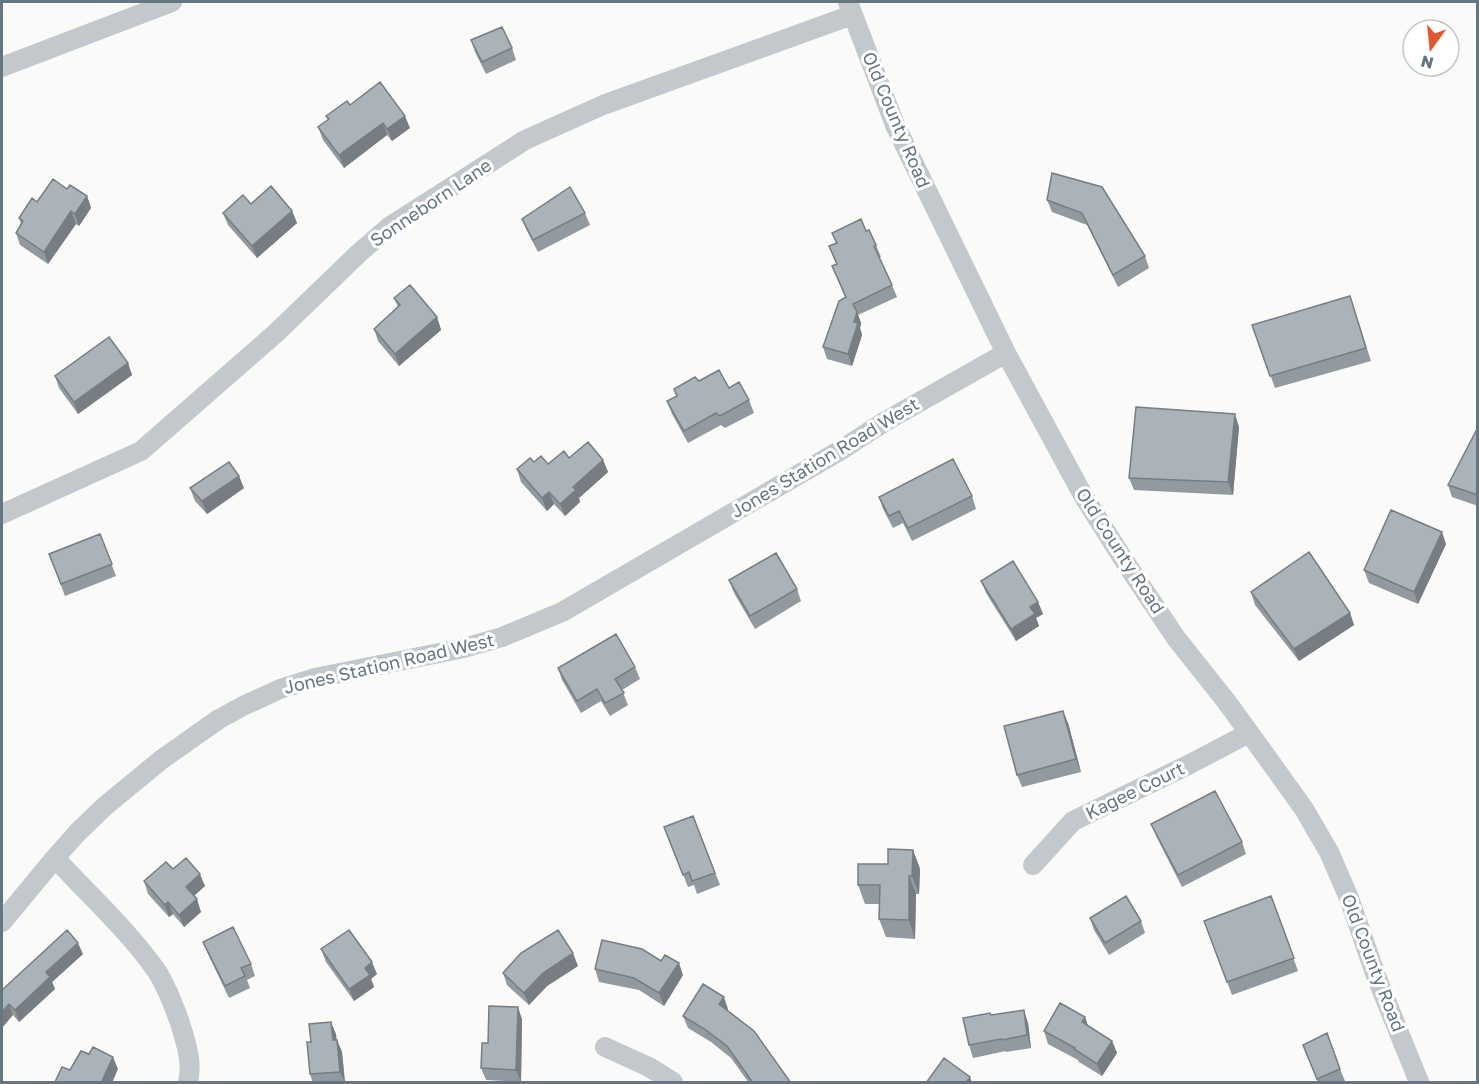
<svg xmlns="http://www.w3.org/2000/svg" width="1479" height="1084" viewBox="0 0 1479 1084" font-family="'Golos Text',sans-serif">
<rect width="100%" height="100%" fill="#fafaf8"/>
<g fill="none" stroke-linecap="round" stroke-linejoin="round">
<path stroke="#c3c8cc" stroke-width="20" d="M848,2l47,123 111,228 78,144 43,68 49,73 50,63 35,48 43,60 25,43 20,46 27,78 43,106
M2,67l170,-65
M2,514l139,-63 135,-118 83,-80 30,-26 136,-87 78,-35 249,-90
M55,858c34,37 72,71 101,112 10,15 22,45 27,63 5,17 9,32 5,49
M1033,865l40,-44 117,-57 59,-31
M2,922l53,-64 22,-25 28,-27 56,-46 58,-41 26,-14 35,-16 35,-11 149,-30 38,-11 60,-25 279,-162 43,-28 122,-69
M605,1047l44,20 24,15"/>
</g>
<path fill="#929a9f" d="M471,40l41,8 4,12 -30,14 -11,-22z
M350,105l60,23 -18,13 -5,-6 -43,33 -21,-28 -5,-13 10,-7 -2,-4z
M1052,173l93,83 4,12 -31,19 -31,-62 -35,-13 -5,-12z
M67,189l20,7 4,12 -12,18 -3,-2 -28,40 -28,-19 -4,-12 5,-9 -2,-6 18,-16z
M251,204l41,7 5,12 -40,35 -29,-33 -5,-12z
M585,213l5,12 -52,27 -11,-21 -5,-12z
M866,231l10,14 5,12h-2l13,28 5,12 -39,18 3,8 -1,5 2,7 -10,31 -25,-7 -4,-12 22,-50 -13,-31 4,-2 -7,-18 7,-2 -4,-11z
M394,298l43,19 4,13 -42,36 -21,-25 -4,-12 24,-22z
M1354,308l17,53 -96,27 -23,-63z
M128,363l4,12 -54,39 -19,-26 -4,-12z
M699,381l30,7 20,12 5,13 -29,15 -4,-3 -33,18 -16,-29 -5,-13 9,-5 -2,-7z
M1239,427l-6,68 -99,-5 -5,-12z
M1478,427v79l-26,-9 -4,-12z
M569,458l34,2 5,12 -29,26 1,4 -15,14 -11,-12 -7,7 -26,-29 -4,-13 17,-7 14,2z
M190,488h54l-37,26 -12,-13z
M972,496l4,13 -64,32 -9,-18 -10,5 -10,-19 -4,-12z
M100,534l16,42 -51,20 -16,-42z
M1446,544l-28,60 -49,-21 -5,-13z
M729,580l68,9 4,12 -46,28 -21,-36z
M981,581l57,21 5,12 -7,4 3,8 -23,15 -30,-48z
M1251,592l99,21 4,12 -55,36 -44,-56z
M635,667l5,12 -18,11 6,15 -18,11 -9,-15 -20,12 -19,-33 -4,-12z
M1068,723l13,49 -59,15 -5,-12z
M693,816l27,69 -23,9 -3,-9 -6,2 -24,-60z
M1151,824l91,18 4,12 -64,33 -26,-51z
M913,850l7,19 -1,25h-3l-1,45 -29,-2 -7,-18v-15h-14l-7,-19 30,-21z
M173,869l32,17 -11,10 7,16 -17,15 -11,-13 -4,3 -21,-23 -4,-13z
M1271,896l27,75 -66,24 -28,-74z
M1090,918l51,3 4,12 -36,22 -15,-25z
M203,942l48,22 4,12 -8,4 3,8 -21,10 -21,-44z
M321,949l56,25 -6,5 3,8 -20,14 -28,-39z
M83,954l-31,28 3,7 -36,33 -6,-7 -11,-25z
M578,966l-31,20 -18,19 -22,-20 -4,-12z
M595,969l88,6 -19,31 -25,-16 -40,-8z
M728,1009l-1,2 64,72h-42l-18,-25 -20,-16 -23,-14 -5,-12z
M991,1015l37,8 3,25 -25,4v-1l-33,7 -4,-13z
M1085,1017l3,9 24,15 5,12 -15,23 -23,-14 -1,-2 -30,-16 -4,-13z
M522,1019l-1,63 -35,-2 -5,-12 7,-25z
M336,1034v6h1l5,12 3,31h-32l-3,-9 1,-32z
M1303,1045l37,24 5,12 -3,2h-24z"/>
<path fill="#777d82" d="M405,116l5,12 -18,13 -5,-12z
M383,123l4,12 -43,33 -5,-13z
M87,196l4,12 -12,18 -4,-12z
M71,211l5,13 -28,40 -4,-12z
M292,211l5,12 -40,35 -5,-12z
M857,312l4,11 -1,5 2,7 -10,31 -4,-12 6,-32z
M437,317l4,13 -42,36 -4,-12z
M128,363l4,12 -54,39 -4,-12z
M1235,414l4,13 -6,68 -5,-13z
M603,460l5,12 -29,26 1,4 -15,14 -5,-12 13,-17z
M239,476l5,12 -37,26 -5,-13z
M549,492l5,12 -7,7 -5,-13z
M1442,532l4,12 -28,60 -4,-12z
M1038,602l5,12 -7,4 3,8 -23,15 -5,-12 19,-22z
M1350,613l4,12 -55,36 -5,-12z
M1063,711l5,12 13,49 -5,-13z
M913,850l7,19 -1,25 -7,-18z
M200,874l5,12 -15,13 -4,-12z
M909,876l7,18 -1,45 -6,-19z
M197,899l4,13 -17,15 -5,-12z
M168,902l5,12 -4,3 -4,-12z
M78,943l5,11 -31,28 3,7 -36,33 -4,-12 31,-38z
M573,953l5,13 -31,20 -18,19 -5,-12 19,-20z
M372,962l5,12 -6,5 3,8 -20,14 -5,-12 16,-21z
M679,963l4,12 -19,31 -5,-13z
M724,997l4,12 -5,7 -4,-12z
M9,1004l4,11 -11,13v-16z
M518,1007l4,12 -1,63 -5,-12z
M1024,1010l4,13 3,25 -4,-13z
M1085,1017l4,12 -7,-7z
M331,1022l5,12 2,18 -5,-12z
M337,1040l5,12 3,31 -5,-11z
M1112,1041l5,12 -15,23 -5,-12z
M113,1057l5,12 -6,14h-11z
M970,1077l2,6h-6z"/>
<path fill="#aab3b9" stroke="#777d82" stroke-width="1.5" d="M502,27l10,21 -30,14 -11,-22z
M380,82l25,34 -18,13 -4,-6 -44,32 -21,-28 11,-8 -3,-3 21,-15 3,4z
M1052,173l50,14 43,69 -32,19 -31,-62 -35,-13z
M53,179l14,10 3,-4 17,11 -12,18 -4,-3 -27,41 -28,-19 7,-12 -4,-3 13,-20 5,4z
M271,186l21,25 -40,35 -29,-33 20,-18 8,9z
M570,187l15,26 -52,27 -11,-21z
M861,219l5,12 3,-1 7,15 -2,1 18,39 -39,19 4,8 -3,10 4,1 -10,31 -25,-7 16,-46 7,-4 -14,-31 5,-2 -8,-18 8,-3 -5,-10z
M410,285l27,32 -42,37 -21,-25 26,-24 -6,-7z
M1350,296l16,52 -96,28 -18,-51z
M109,337l19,26 -54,39 -19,-26z
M719,370l10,18 10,-6 10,18 -29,16 -4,-3 -32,18 -17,-30 10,-5 -3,-7 21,-12 4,4z
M1136,407l99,7 -7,68 -99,-4z
M1478,427v68l-30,-10z
M588,442l15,18 -30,27 3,3 -16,14 -11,-12 -7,6 -25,-29 13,-11 4,4 7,-6 7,8 16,-13 5,7z
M953,459l19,37 -64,32 -9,-17 -10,5 -10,-19z
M229,462l10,14 -37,25 -12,-13z
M1391,510l51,22 -28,60 -50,-22z
M100,534l12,30 -51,20 -12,-30z
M1309,552l41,61 -56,36 -43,-57z
M776,553l21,36 -47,27 -21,-36z
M1013,561l25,41 -8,5 5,7 -24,15 -30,-48z
M616,634l19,33 -20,12 9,14 -19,10 -8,-14 -20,12 -19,-33z
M1063,711l13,48 -59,16 -13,-49z
M1215,791l27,51 -64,33 -27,-51z
M693,816l22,57 -23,8 -3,-9 -6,3 -19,-48z
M888,849l25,1 -1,26h-3v44l-30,-1 1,-34h-22v-21h30z
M186,858l14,16 -14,13 11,12 -18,16 -11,-13 -3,3 -21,-24 22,-19 7,7z
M1126,896l15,25 -36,22 -15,-25z
M1271,896l23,62 -67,24 -23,-61z
M233,927l18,37 -10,4 4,8 -20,10 -22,-44z
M67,930l11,13 -32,29 4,5 -35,33 -6,-6 -7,8v-22z
M349,930l23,32 -7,6 5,7 -21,14 -28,-40z
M558,930l15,23 -30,20 -19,20 -21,-20 18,-20z
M602,940l40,9 19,12 4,-6 14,8 -20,30 -25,-15 -39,-9z
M703,984l21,13 -5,7 35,27 37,52h-38l-26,-37 -21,-16 -23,-14z
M1060,1003l25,14 -3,5 30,19 -15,23 -23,-15 1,-1 -31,-17z
M489,1006l29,1 -2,63 -35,-2 1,-25h6z
M1024,1010l3,25 -25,5 -1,-1 -32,6 -6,-27 27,-5 1,2z
M331,1022l2,18h4l3,32 -30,2 -3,-32h4l-2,-18z
M1327,1033l13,36 -23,10 -14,-34z
M93,1047l20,10 -12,26 -46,-1 7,-15 8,3 11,-19 8,3z
M944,1058l26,19 -4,6h-40z"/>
<g text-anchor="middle" stroke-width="6" stroke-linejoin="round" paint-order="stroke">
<g font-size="18" fill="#657683" stroke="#fff">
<text transform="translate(896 120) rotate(67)" y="6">Old County Road</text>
<text transform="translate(431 203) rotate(-34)" y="6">Sonneborn Lane</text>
<text transform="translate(825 458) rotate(-31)" y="6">Jones Station Road West</text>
<text transform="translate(1120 551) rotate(57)" y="6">Old County Road</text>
<text transform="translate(389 664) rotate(-13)" y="6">Jones Station Road West</text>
<text transform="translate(1135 791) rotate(-26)" y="6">Kagee Court</text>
<text transform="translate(1373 963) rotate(69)" y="6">Old County Road</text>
</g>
</g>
<rect width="1479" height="1084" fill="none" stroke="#657683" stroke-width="6"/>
<g transform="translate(1431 48) rotate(195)"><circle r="28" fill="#ffffff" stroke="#c1c8cd" stroke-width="1.5"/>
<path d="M0-4.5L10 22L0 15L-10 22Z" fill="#e4572e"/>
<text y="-9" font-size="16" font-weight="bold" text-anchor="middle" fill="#657683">N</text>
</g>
</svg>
